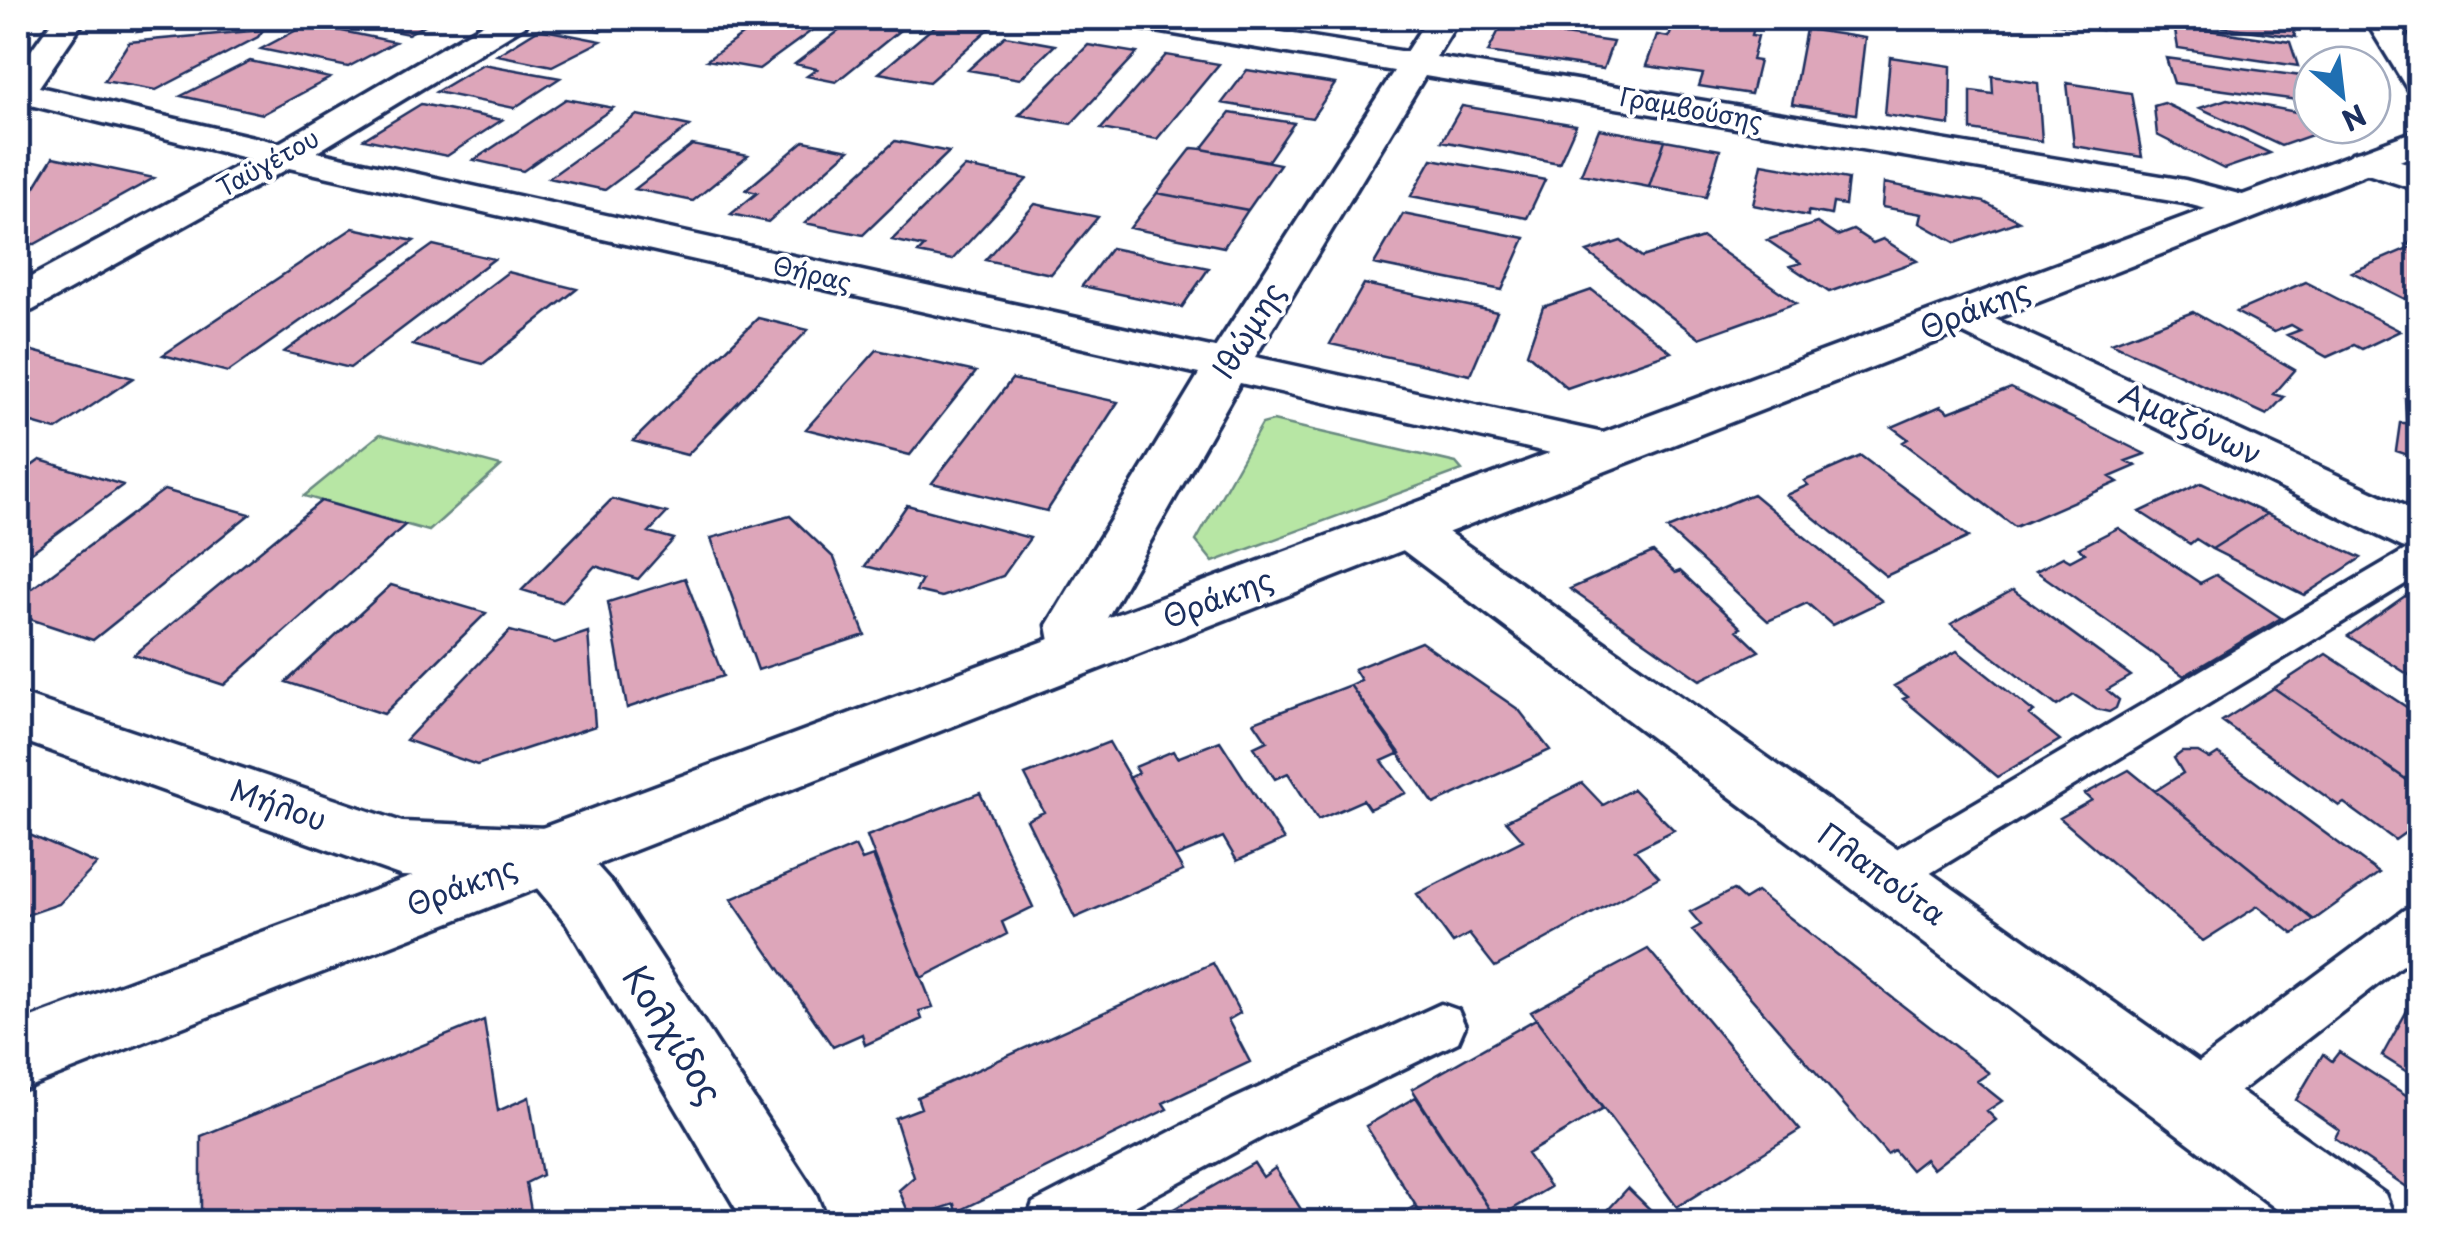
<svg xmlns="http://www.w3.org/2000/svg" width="2437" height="1240" viewBox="0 0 2437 1240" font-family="'Playpen Sans',sans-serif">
<rect width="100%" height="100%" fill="#fff"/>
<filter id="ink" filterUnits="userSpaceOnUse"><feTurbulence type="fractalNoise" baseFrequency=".01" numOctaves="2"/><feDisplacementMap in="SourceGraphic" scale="20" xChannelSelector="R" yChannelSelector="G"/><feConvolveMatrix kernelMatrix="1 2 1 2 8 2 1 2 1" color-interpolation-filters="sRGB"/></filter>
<g filter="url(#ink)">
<path fill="#b7e6a4" stroke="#698a81" stroke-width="2.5" d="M1273,421l183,42 6,7 -249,92 -17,-21 66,-117z
M380,434l121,32 -72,65 -125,-35z"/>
<path fill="#dda6ba" stroke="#1b2f5e" stroke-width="2.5" d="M145,18h116l-124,14z
M328,18h110l-30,16z
M567,18h56l-22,13 -44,-8z
M766,18h63l-70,51 -52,-9z
M856,18h59l-79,64 -29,-6 10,-7 -22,-5z
M1279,18h104l-5,8 -18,-3 -4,7z
M1528,18h70l-3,9z
M1676,18l79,6 -3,11 6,1 -6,24 7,1 -8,33 -52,-8 4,-12 -57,-8 11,-31 12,2z
M1895,18h57l-1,8z
M2052,18h47l2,12 -48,-7z
M2161,18h128l7,19z
M943,19l48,8 -62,55 -50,-9z
M308,24l87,18 -47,25 -87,-18z
M2174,25l116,17 8,24 -120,-18z
M1501,26l112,16 -10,27 -115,-17z
M539,29l62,12 -49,25 -55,-11z
M1806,29l59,9 -9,76 -64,-10z
M263,30l-5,7 -102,53 -52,-9 25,-39z
M1005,36l50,9 -35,34 -52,-9z
M1088,45l49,8 -66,71 -52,-9z
M1166,55l53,9 -62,75 -56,-10z
M1890,57l61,9 -1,59 -65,-10z
M2166,58l135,18 11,26 -138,-19z
M250,61l80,17 -67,36 -82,-18z
M483,64l77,14 -46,30 -78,-16z
M1247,70l88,14 -23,34 -90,-15z
M1992,76l46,7 4,58 -71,-11v-39l22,3z
M2067,83l64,10 11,64 -68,-11z
M566,99l47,9 -90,63 -49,-11z
M2227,99l85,16v10h12l2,5 -45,16 -81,-38z
M2164,103l106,50 -46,16 -67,-34 -3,-29z
M421,104l81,16 -55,36 -83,-17z
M1462,106l114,19 -17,38 -117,-22z
M1230,113l64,10 -26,38 -66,-12z
M637,115l53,11 -85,64 -56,-12z
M1599,129l66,11 -16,47 -68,-13z
M1665,140l55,10 -14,47 -57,-10z
M804,141l45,9 -81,72 -37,-8 26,-21 -11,-3z
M895,141l54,11 -86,83 -58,-12z
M692,145l56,11 -55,45 -58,-12z
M1192,148l10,1 78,15 -32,46 -91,-17z
M53,157l101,21 -119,66h-17v-30z
M1432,159l113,21 -18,38 -116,-22z
M1762,164l86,15 -3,26 -12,-2 -2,12 -23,-4v5l-55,-11z
M965,167l62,12 -75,81 -34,-7 6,-6 -32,-7z
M1884,183l100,19 35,19 -63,22 -36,-20 2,-9 -40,-7z
M1157,193l91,17 -24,37 -94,-19z
M1035,204l63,13 -47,57 -66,-14z
M1403,214l122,24 -23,52 -128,-26z
M1817,223l20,13 16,-6 20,13 10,-4 34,22 -88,31 -39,-26 11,-3 -34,-23z
M353,228l61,13 -186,131 -65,-17z
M1703,238l93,65 -97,35 -112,-86 34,-11 21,16z
M2420,239v61l-10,-5 -5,4 -53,-27 61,-26 -6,-2z
M433,245l61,14 -144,109 -66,-16z
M1111,248l98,20 -27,39 -100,-21z
M508,272l69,17 -94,75 -71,-19z
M2305,282l95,49 -38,18 -8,-4 -27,12 -40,-22 13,-5 -9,-5 -17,7 -38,-20z
M1364,284l133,28 -27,63 -140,-31z
M1592,290l79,62 -104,36 -40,-35 16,-46z
M2193,312l102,58 -21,24 10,3 -17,18 -156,-72z
M758,318l50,12 -121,125 -54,-14z
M25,349l108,29 -77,52 -38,-11v-65z
M877,350l99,22 -66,83 -104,-26z
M1012,379l106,23 -71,109 -115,-28z
M2011,388l134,66 -19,7 10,5 -26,11 8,5 -103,45 -112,-85 5,-3 -16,-12 49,-21 8,6z
M2420,397v62l-24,-8 4,-28h6l-1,-25z
M1861,456l108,81 -83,39 -100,-81 22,-10 -4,-4z
M40,460l83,25 -105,77v-86z
M2201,483l66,31 -55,35 -16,-10 -6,5 -50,-32z
M164,490l86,24 -157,126 -75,-25v-16z
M1753,494l129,107 -50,24 -25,-22 -39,18 -101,-92z
M612,499l55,14 -18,19 25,7 -36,40 -43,-13 -33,36 -40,-12z
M321,501l84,24 -181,160 -90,-30z
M907,505l123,33 -27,38 -61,21 -26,-6 6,-11 -57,-14z
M2267,514l94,44 -57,37 -92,-46z
M790,516l44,42 31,77 -107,35 -47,-132z
M2118,528l82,55 16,-8 65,43 -97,58 -148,-105 27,-14 7,4 15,-8 -6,-5z
M1653,552l22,21 5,-2 61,57 -4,2 22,21 -59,29 -130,-91z
M685,578l38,98 -96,32 -19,-106z
M391,585l95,28 -102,101 -98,-32z
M2415,589l5,3v90l-72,-46z
M2013,590l118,86 -24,14 12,10 -3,8 -7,4 -13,-3 -22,-14 -17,11 -106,-82z
M510,631l45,12 33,-11 7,94 -118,39 -71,-25z
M1421,642l98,68 31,40 -116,54 -84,-119 11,-5 -7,-11z
M1957,651l77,61 -5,3 31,25 -63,37 -94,-78 5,-2 -14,-11z
M2326,654l94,62v73l-146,-101z
M1350,685l50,68 -18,8 24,32 -37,16 -6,-9 -45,20 -30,-47 -13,6 -21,-32 13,-6 -13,-19z
M2274,688l146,101v33l-25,18 -51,-37 -5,3 -117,-85z
M1220,741l64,99 -47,21 -14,-24 -48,20 -46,-79 10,-5 -4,-6 38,-16 4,7z
M1109,742l74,129 -108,47 -48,-98 17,-8 -19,-37z
M2182,752h16l12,7 8,-5 161,119 -65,47 -159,-129 28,-18 -9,-15z
M2129,770l26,21 159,129 -21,14 -35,-28 -55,35 -143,-123 32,-18 -7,-6z
M1582,783l21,22 30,-16 41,41 -39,20 24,27 -164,90 -26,-33 -16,9 -36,-49 106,-54 -17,-19z
M980,793l53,114 -31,15 5,12 -86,44 -54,-142z
M18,830l79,34 -38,40 -41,14z
M855,846l7,14 11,-4 60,151 -14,4 3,8 -57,26 -3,-11 -29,13 -102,-148z
M1733,890l11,10 13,-8 232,181 -12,8 25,20 -15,10 9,9 -63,49 -8,-10 -14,11 -17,-20 -7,4 -195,-224 9,-5 -11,-13z
M1648,949l152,181 -123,77 -146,-195z
M1213,963l27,50 -12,7 22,42 -87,41 4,6 -210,103 -2,-8 -35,11 -13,-6 -8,-19 15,-13 -19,-59 26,-10 -4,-11z
M2420,987v93l-38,-24z
M1536,1019l67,90 -76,45 23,33 -54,32 -84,-130z
M484,1020l14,91 31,-14 13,78 -16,8 7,39h-332v-86z
M2339,1052l81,52v92l-85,-58 4,-8 -43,-30 27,-46 9,7z
M1416,1097l80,122 -7,3h-63l-60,-96z
M1254,1163l9,14 12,-9 34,54h-158z
M1628,1188l35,34h-66z
M1416,1206l10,16h-37z"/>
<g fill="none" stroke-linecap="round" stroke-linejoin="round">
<defs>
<path id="lane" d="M2420,546v29l-519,316 -16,6 -16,-6 -6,-13 6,-13 538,-316z
M2420,904v47l-213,166 -18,7 -18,-7 -7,-17 7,-17 233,-173z
M1441,1004l17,6 7,16 -7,16 -190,92 -163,88h-79l7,-19 199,-103z"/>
<path id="street" d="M493,18h38l-5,7 -209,127 898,196 179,-277 -256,-43 -11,-3 -5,-7h72l212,34 22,-34h32l-24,39 749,123 73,19 6,8 -6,8 -14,4 -60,-16 -759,-127 -170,281 353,77 17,5 7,11 -7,11 -17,5 -368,-83 -137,242 5,27 -8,15 -20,6 -20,-6 -8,-15 -5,-27 152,-251 -910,-206 -256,142 -15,4v-30l232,-125 -232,-57v-20l261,61z
M2364,18h32l24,37v38l-12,-3z
M2365,150l55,17v24l-68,-22 -6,-8 6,-8z
M1960,303l460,210v39l-18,-5 -457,-222 -7,-9 7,-9z
M1406,509l18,6 961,679 11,28h-102l-906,-683 -8,-12 8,-12z
M18,693l384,129 145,6 23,8 43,48 203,310 11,28h-83l-177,-298 -36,-43 -129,-5 -384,-137z"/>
<path id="secondary" d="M54,18h32l-56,82 -12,3v-34z
M2420,129v24l-2402,938v-68z"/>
</defs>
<use href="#lane" stroke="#1b2f5e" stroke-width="7"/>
<use href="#street" stroke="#1b2f5e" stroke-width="7"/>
<use href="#secondary" stroke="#1b2f5e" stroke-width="7"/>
<use href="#lane" fill="#fff" fill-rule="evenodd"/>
<use href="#street" fill="#fff" fill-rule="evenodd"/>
<use href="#secondary" fill="#fff" fill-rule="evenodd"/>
</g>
</g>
<g text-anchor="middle" stroke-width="8" stroke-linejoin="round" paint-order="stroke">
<g font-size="25" fill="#1b2f5e" stroke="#fff">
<text transform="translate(1691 109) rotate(10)" y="9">Γραμβούσης</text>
<text transform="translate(268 163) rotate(-29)" y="9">Ταϋγέτου</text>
<text transform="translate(812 274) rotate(13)" y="9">Θήρας</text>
</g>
<g font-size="30" fill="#1b2f5e" stroke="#fff">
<text transform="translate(1975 310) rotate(-21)" y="10">Θράκης</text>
<text transform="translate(1249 331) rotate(-58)" y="10">Ιθώμης</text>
<text transform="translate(2190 425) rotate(25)" y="10">Αμαζόνων</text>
<text transform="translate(1218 599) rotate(-21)" y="10">Θράκης</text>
<text transform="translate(278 806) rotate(19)" y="10">Μήλου</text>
<text transform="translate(1881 875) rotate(36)" y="10">Πλαπούτα</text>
<text transform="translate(462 887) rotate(-21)" y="10">Θράκης</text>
</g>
<g font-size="35" fill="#1b2f5e" stroke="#fff">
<text transform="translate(672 1035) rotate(58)" y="12">Κολχίδος</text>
</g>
</g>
<rect width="2437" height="1240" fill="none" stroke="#fff" stroke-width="60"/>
<rect x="30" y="30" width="2377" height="1180" fill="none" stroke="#1b2f5e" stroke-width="4" filter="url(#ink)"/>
<g transform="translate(2342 95) rotate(152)"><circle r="48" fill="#ffffff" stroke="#a4acbf" stroke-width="2.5"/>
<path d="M0-8L18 38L0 25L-18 38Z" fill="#1f6fb2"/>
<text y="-15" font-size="28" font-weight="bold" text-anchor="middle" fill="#1b2f5e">N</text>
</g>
</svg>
